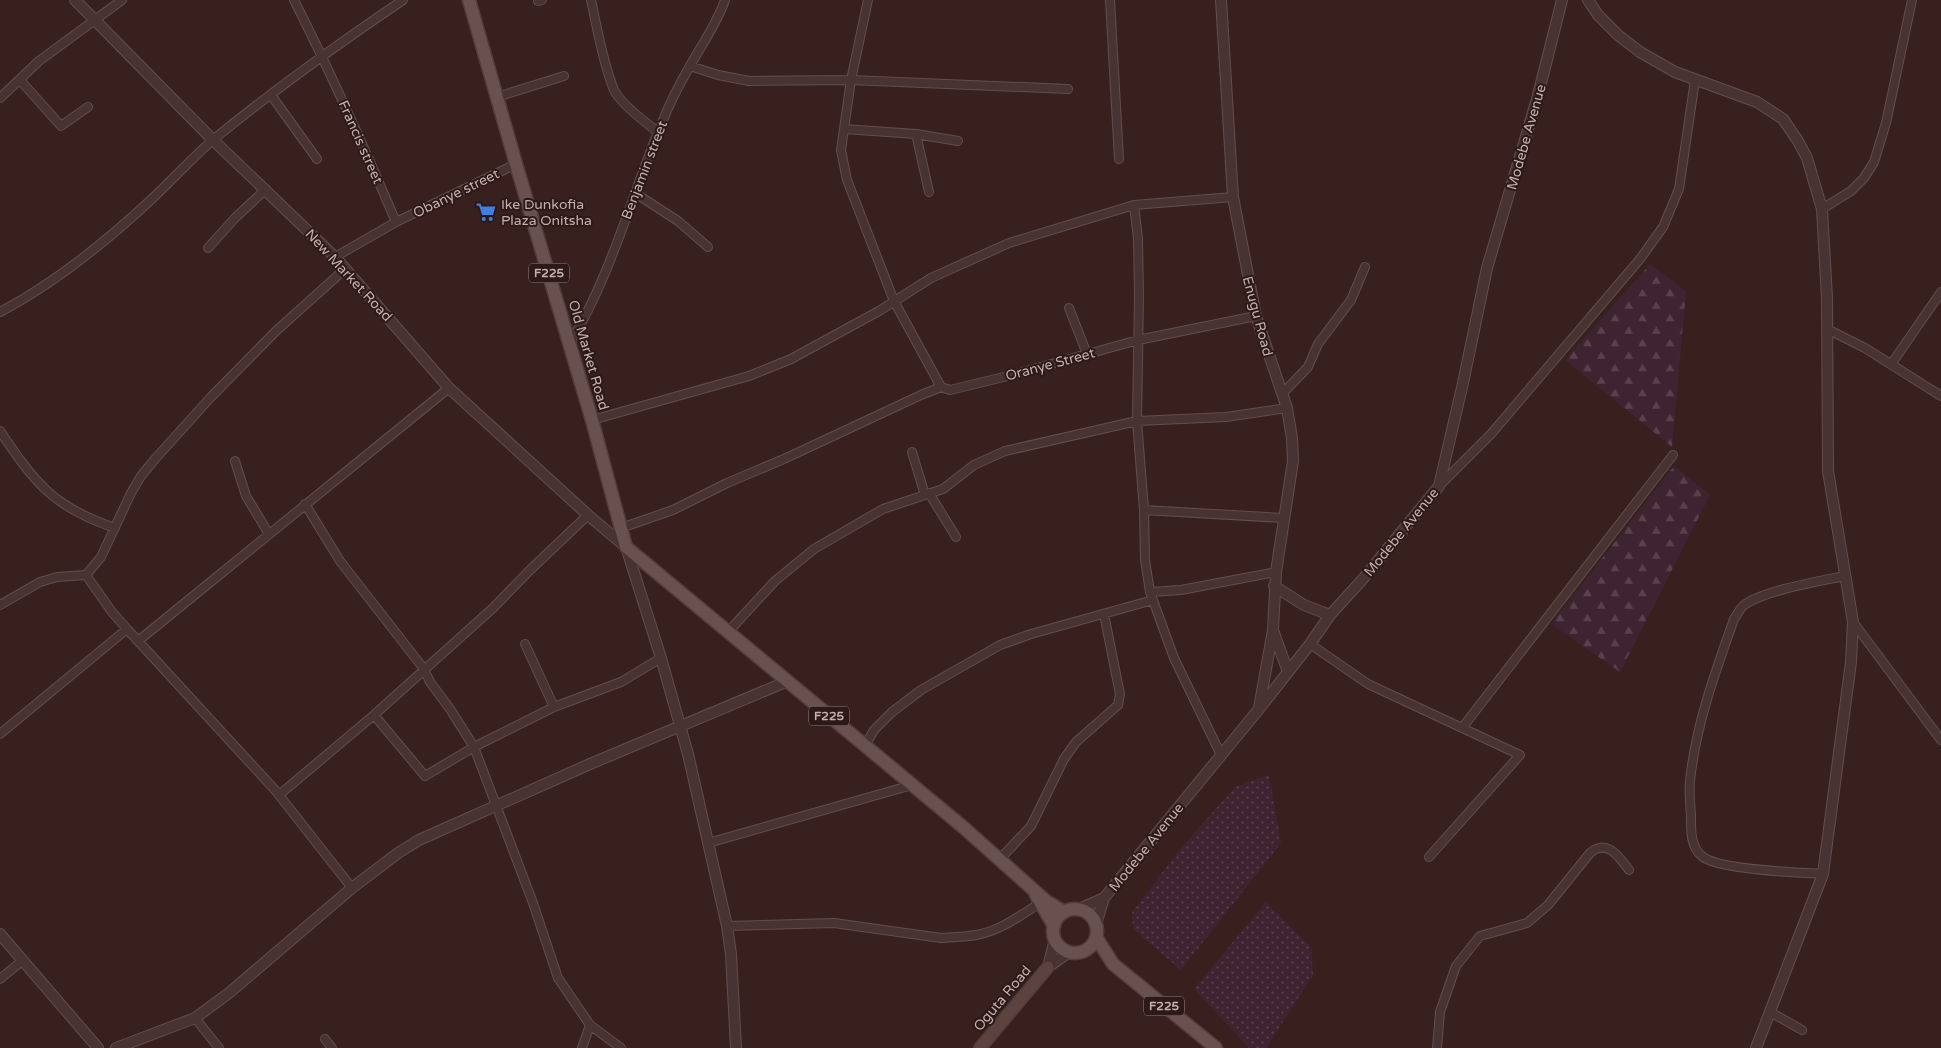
<svg xmlns="http://www.w3.org/2000/svg" width="1941" height="1048" viewBox="0 0 1941 1048" font-family="'Varela Round',sans-serif">
<defs>
<pattern id="grass-dots" width="8" height="8" patternUnits="userSpaceOnUse" patternTransform="scale(1.25)"><rect width="8" height="8" fill="#3e2431"/><path d="M2 2h.1M6 6h.1" fill="none" stroke="#58414c" stroke-width="1.8" stroke-linecap="round"/></pattern>
<pattern id="forest-firs" width="22" height="20" patternUnits="userSpaceOnUse" patternTransform="scale(1.25)"><rect width="22" height="20" fill="#3e2431"/><path d="M5 1l3.5 6h-7zM16 11l3.5 6h-7z" fill="#58414c"/></pattern>
</defs>
<rect width="100%" height="100%" fill="#38201e"/>
<path fill="url(#grass-dots)" d="M1269,775l12,68 -100,127 -48,-41 -1,-17 49,-64 54,-61z
M1266,902l45,45 2,28 -47,73h-17l-55,-59z"/>
<path fill="url(#forest-firs)" d="M1650,264l36,27 -14,156 -107,-87z
M1674,466l36,29 -90,177 -69,-48z"/>
<g fill="none" stroke-linecap="round" stroke-linejoin="round">
<defs>
<path id="minor" d="M294,0c37,73 70,147 102,222l-61,35
M591,0c6,27 12,64 23,90 6,13 32,33 44,42
M868,0l-17,80 -10,70 6,30 47,121 47,86 9,3 66,-16 122,-34 118,-24
M1110,0l9,159
M538,1l4,-1
M690,66l28,9 31,6 102,-1 217,9
M20,80l41,46 27,-19
M271,95l46,64
M497,97l67,-21
M0,98l39,-37 83,-61
M844,129l72,5 42,7
M916,134l13,58
M635,193l43,28 30,26
M1134,205l4,33 1,58 -2,125 7,89 1,50 5,32 24,66 47,97
M1822,209l29,-18 13,-13 10,-16 12,-39 26,-123
M396,222l120,-58
M208,248l27,-30 31,-29
M1069,308l18,46
M0,312c57,-30 107,-71 154,-115 20,-19 39,-40 60,-58 60,-49 124,-95 189,-139
M1827,329l38,19 76,48
M570,343c41,-67 61,-146 91,-218 8,-21 19,-42 30,-61 12,-21 26,-41 34,-64
M1892,363l49,-71
M1282,394l26,-27 10,-23 33,-44 14,-33
M592,420l157,-44 42,-17 88,-48 52,-33 78,-35 125,-38 99,-8
M0,431c35,52 53,76 115,97
M912,452l13,43
M235,461l11,35 23,38
M1440,485l51,-51 149,-175 23,-32 16,-38 16,-109
M929,493l27,44
M305,504l35,57 84,108 6,13 20,27 24,38 59,156 25,75 32,47 -8,23
M1144,510l139,8
M621,528l52,-18 54,-27 57,-24 137,-64 20,-8
M1150,592l31,-2 95,-18
M0,605l40,-23 17,-5 29,-2
M1853,622l88,118
M127,629l-15,-17 -26,-37 15,-18 30,-64 10,-17 14,-17 55,-61 66,-67 69,-62
M728,632l47,-51 39,-32 69,-40 60,-20 31,-24 31,-14 132,-30 89,-4 61,-9
M525,644l29,63
M1310,644l58,40 152,71 -91,102
M374,715l51,61 49,-29 80,-40 67,-25 40,-24
M1462,728l211,-273
M0,734l127,-105 11,12
M865,746l9,-16 18,-18 29,-22 79,-45 31,-11 122,-34
M279,795l95,-80 119,-107 37,-38 58,-55
M708,843l204,-58
M1000,859l31,-33 33,-67 12,-17 42,-37 2,-11 -16,-80
M1823,874c-22,-1 -105,-5 -120,-17 -13,-10 -12,-27 -12,-42 -1,-11 -2,-23 -1,-34 6,-57 25,-108 44,-162 3,-4 5,-9 9,-13 18,-15 77,-25 102,-30
M352,888l-77,-98 -137,-149 311,-253
M727,926l107,-3 107,15c12,-1 24,-1 35,-3 24,-4 45,-20 64,-32
M0,979l22,-18
M1770,1012l32,18
M195,1018l24,30
M590,1025l31,23
M325,1039l7,9
M1437,1048l3,-36 16,-46 24,-30 47,-13 21,-18 42,-52c17,-15 29,4 39,17"/>
<path id="tertiary" d="M75,0l138,140 122,117 114,131 139,127 38,32 35,111 27,96 39,172 4,28 5,94
M1221,0l12,197 23,119 31,92 5,30 1,23 -17,111 -3,58 -14,78
M1588,0l10,15 20,20 22,17 35,20 82,30 26,17 15,22 9,17 15,51 5,89 1,173 25,151 -2,40 -28,212 -67,174
M1274,586l30,19 26,10
M1274,633l14,39
M1079,909l25,-11
M1096,924l8,-26 155,-189 51,-65 20,-29 32,-35 77,-94 24,-103 24,-115 50,-169 25,-99
M0,934l98,114
M1048,967l7,-28
M1048,967l21,-15
M116,1048l79,-30 34,-25 123,-105 46,-35 21,-13 171,-76 198,-83"/>
<path id="secondary" d="M980,1048l68,-81"/>
<path id="primary" d="M469,0l47,164 76,256 34,127 337,280 83,74 18,11
M1036,895l18,31
M1053 931a22 22 0 1 1 44 0a22 22 0 1 1-44 0Z
M1096,937l17,27 103,84"/>
</defs>
<use href="#minor" stroke="#634e4d" stroke-width="10"/>
<use href="#tertiary" stroke="#634e4d" stroke-width="12"/>
<use href="#secondary" stroke="#523d3c" stroke-width="14"/>
<use href="#primary" stroke="#523d3c" stroke-width="15"/>
<use href="#minor" stroke="#483332" stroke-width="8"/>
<use href="#tertiary" stroke="#483332" stroke-width="10"/>
<use href="#secondary" stroke="#5c4340" stroke-width="11"/>
<use href="#primary" stroke="#695150" stroke-width="12"/>
</g>
<defs>
<symbol id="supermarket-bare" viewBox="-9 -9 18 18"><path d="M-6-5.5h2.5l.6 2H6L4.5 2H-2.5L-4.4-4H-6ZM-1.5 3.2a1.3 1.3 0 1 0 .1 0ZM3 3.2a1.3 1.3 0 1 0 .1 0Z" fill="#3f7fe0" stroke="#2d1918" stroke-width="2.5" paint-order="stroke"/></symbol>
</defs>
<g fill-rule="evenodd">
<use href="#supermarket-bare" x="472" y="198" width="28" height="28"/>
</g>
<g text-anchor="middle" stroke-width="4" stroke-linejoin="round" paint-order="stroke">
<g fill="#2d1918" stroke="#978180" stroke-width="1">
<rect x="529" y="263.5" width="40" height="19" rx="4"/>
<rect x="809" y="706.5" width="40" height="19" rx="4"/>
<rect x="1144" y="996.5" width="40" height="19" rx="4"/>
</g>
<g font-size="12" font-weight="bold" fill="#c5aeac">
<text x="549" y="277">F225</text>
<text x="829" y="720">F225</text>
<text x="1164" y="1010">F225</text>
</g>
<g font-size="14" fill="#c5aeac" stroke="#2d1918">
<text transform="translate(1526 137) rotate(-74)" y="5">Modebe Avenue</text>
<text transform="translate(361 142) rotate(66)" y="5">Francis street</text>
<text transform="translate(644 170) rotate(-69)" y="5">Benjamin street</text>
<text transform="translate(456 193) rotate(-26)" y="5">Obanye street</text>
<text transform="translate(349 275) rotate(47)" y="5">New Market Road</text>
<text transform="translate(1258 316) rotate(75)" y="5">Enugu Road</text>
<text transform="translate(589 355) rotate(74)" y="5">Old Market Road</text>
<text transform="translate(1050 364) rotate(-15)" y="5">Oranye Street</text>
<text transform="translate(1401 532) rotate(-51)" y="5">Modebe Avenue</text>
<text transform="translate(1146 847) rotate(-51)" y="5">Modebe Avenue</text>
<text transform="translate(1002 998) rotate(-50)" y="5">Oguta Road</text>
</g>
<g font-size="14" fill="#c5aeac" stroke="#2d1918" text-anchor="start">
<text x="501" y="209">Ike Dunkofia<tspan x="501" dy="16">Plaza Onitsha</tspan></text>
</g>
</g>
</svg>
